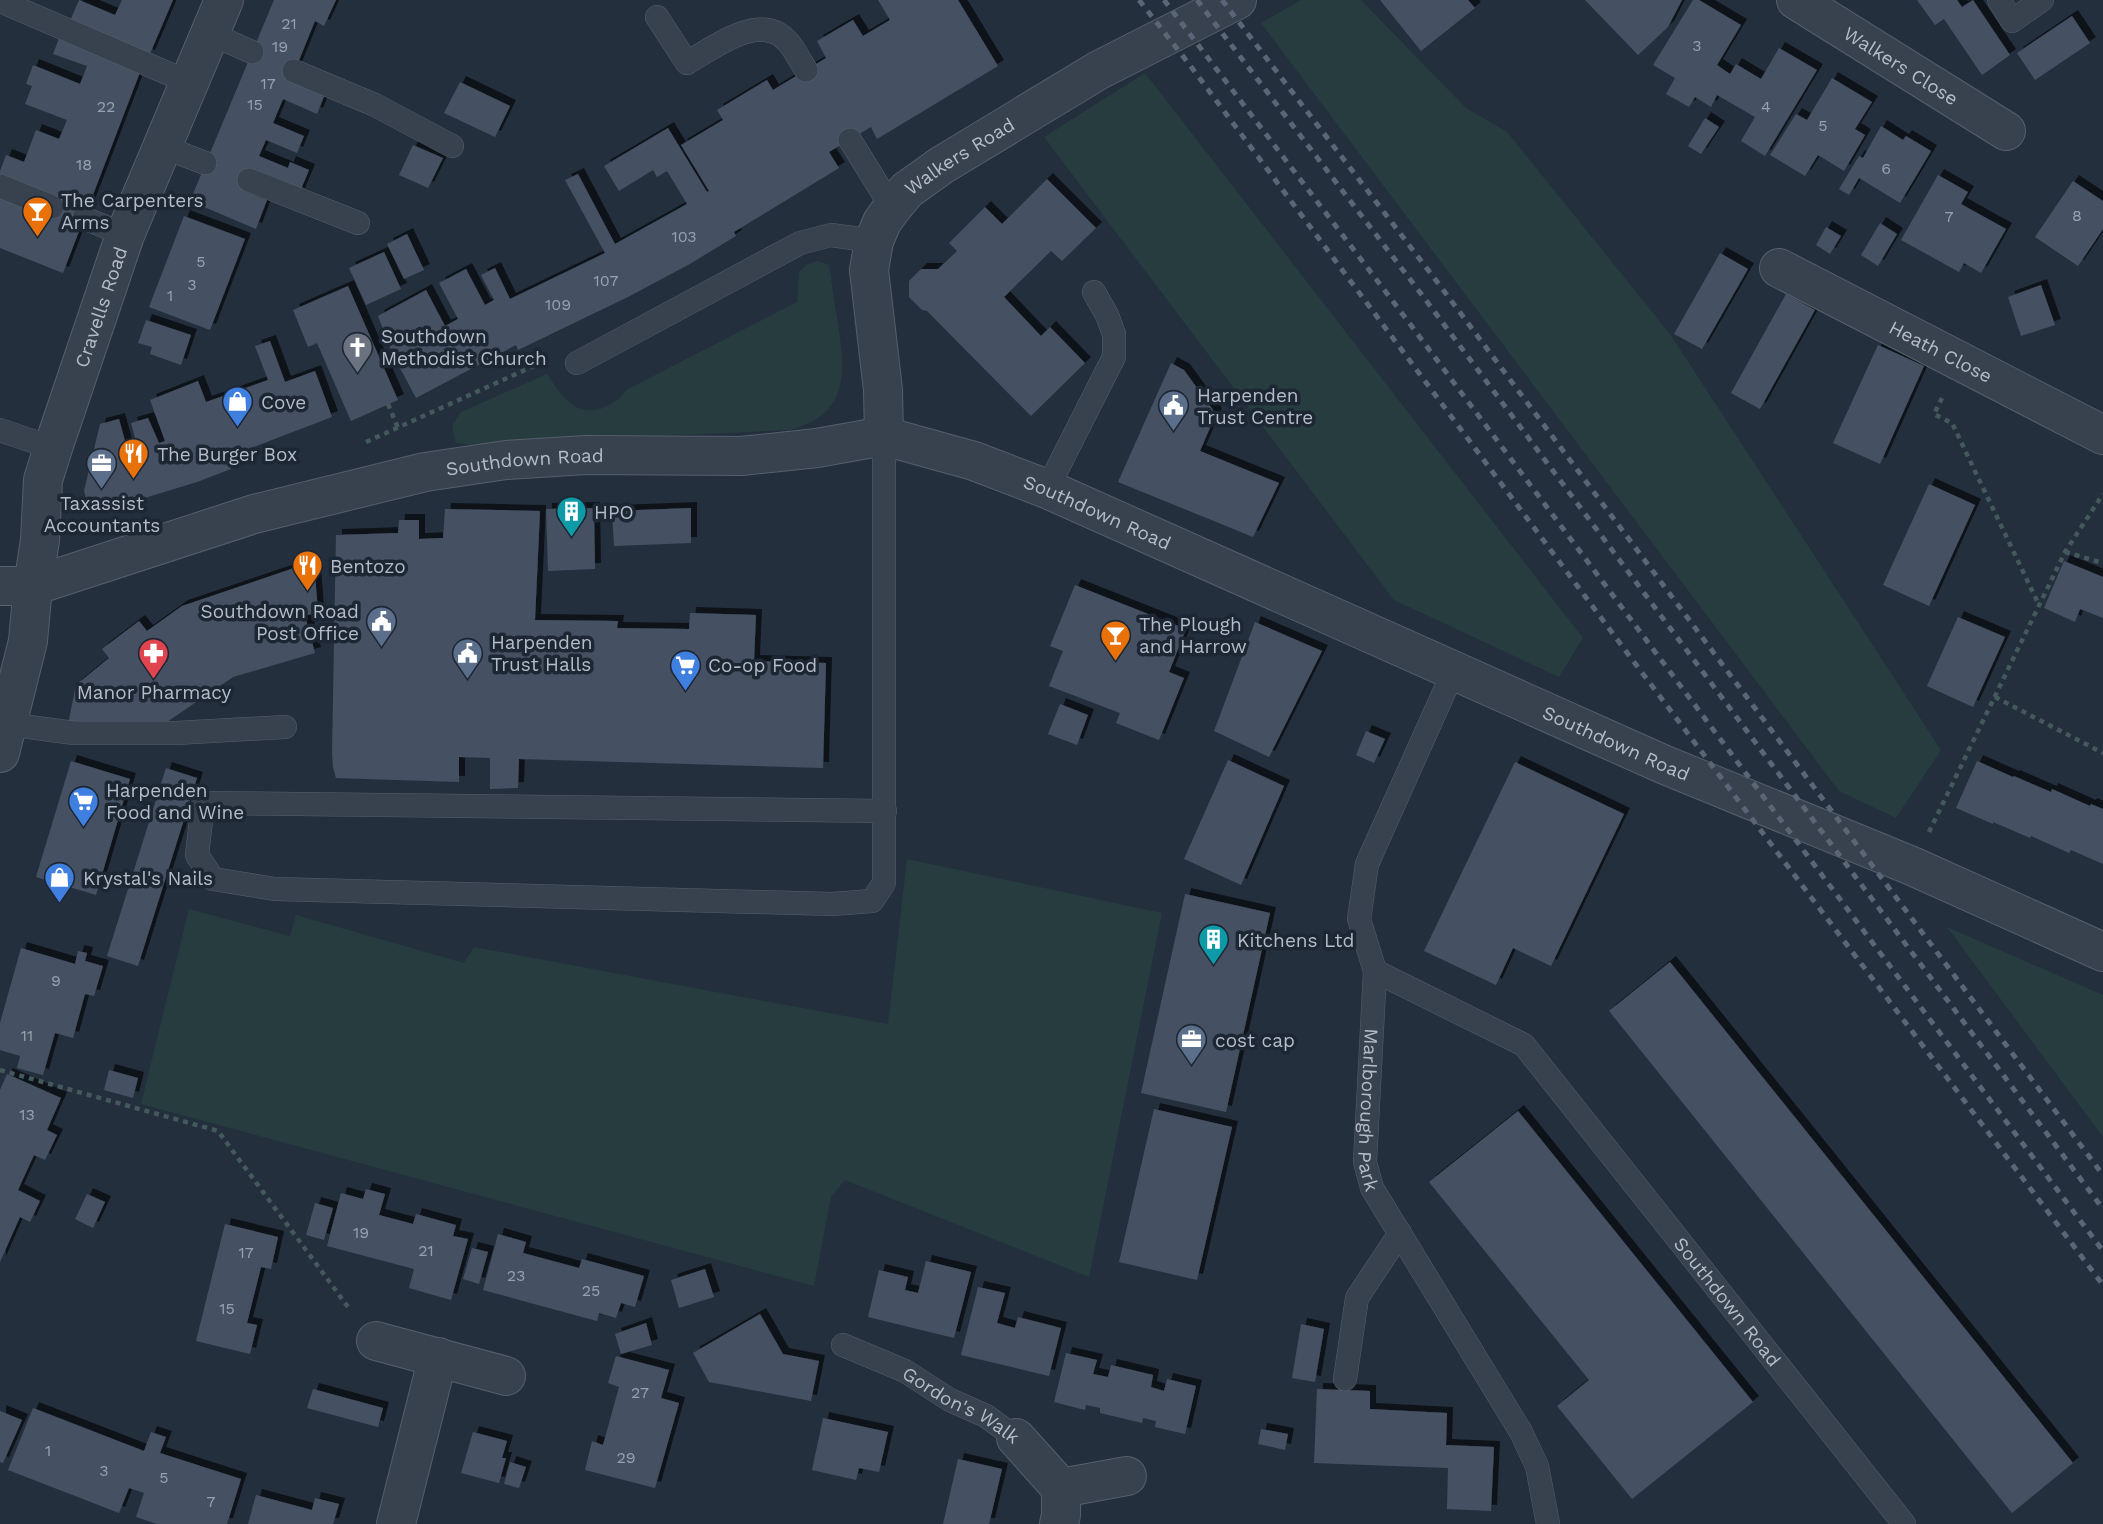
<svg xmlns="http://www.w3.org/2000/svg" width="2103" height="1524" viewBox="0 0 2103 1524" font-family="'Work Sans',sans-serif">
<defs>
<filter id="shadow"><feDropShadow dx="6" dy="-6" stdDeviation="0" flood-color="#0009"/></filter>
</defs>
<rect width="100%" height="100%" fill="#242f3e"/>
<path fill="#263c3f" d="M1301,0h60l105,108 41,24 163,202 271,416 -45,68 -57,-27 -578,-768z
M1145,73l438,565 -24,39 -165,-77 -350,-463z
M818,261l11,4c3,20 6,40 9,60 8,49 10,90 -48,105l-317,15 -17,-2 -4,-17 9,-14 86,-38c15,22 31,48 62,31 7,-4 13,-8 17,-15l171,-88 2,-30 7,-7z
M907,859l255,54 -73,364 -244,-97 -14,17 -17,89 -673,-182 48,-195 101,27 6,-21 168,48 10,-16 414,77z
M1947,927l156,68v142z"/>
<path fill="#455162" filter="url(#shadow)" d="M79,0l36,15 7,-15h51l-24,56 -79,-35z
M274,0h62l-12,26 -9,-5 -24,59 34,14 -8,20 -34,-15 -10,24 31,13 -7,17 -31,-13 -7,16 29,12 2,-6 19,8 -10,24 -47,-20 -8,17 23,9 -11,29 -66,-28z
M878,0h80l40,66 -121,73 -6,-12 -42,25 10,16 -105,64 2,4 -48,29 -60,32 -110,53 -2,-5 -100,53 -23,-43 -15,-39 48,-26 19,36 13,-7 -19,-36 27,-14 19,36 9,-5 -13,-25 14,-7 15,31 95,-46 -40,-73 13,-6 37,70 72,-40 -20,-33 -10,6 -4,-7 -34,21 -15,-25 64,-38 39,64 2,-1 -28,-46 42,-25 -6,-10 50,-30 6,10 53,-32 -9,-17 36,-21 10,16 27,-16z
M1380,0h88l7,8 -54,43z
M1585,0h97l-14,27 -30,28z
M1693,0h6l42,25 -24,40 13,9 6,-10 25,15 18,-31 38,22 -52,86 -24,-15 14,-24 -38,-22 -6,12 -16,-10 -6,10 -23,-13 9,-16 -22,-13z
M1917,0h40l5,7 11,-7 37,55 -28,20 -38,-56 -9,6z
M2072,16l18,27 -55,37 -18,-27z
M60,36l82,31 -79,206 -63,-25v-77l6,-16 18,7 12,-32 23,9 8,-19 -42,-16 7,-18 -6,-2 7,-19 47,19 7,-18 -34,-12z
M1832,78l40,24 -17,27 10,6 -21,36 -26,-16 -13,21 -35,-21 26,-41 11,6z
M460,82l50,24 -15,31 -51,-24z
M1705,118l14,9 -18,27 -13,-8z
M1881,126l22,14 3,-4 25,15 -31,52 -41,-25 -10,17 -10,-6 20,-33 4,2z
M413,145l30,13 -15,30 -29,-13z
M1938,175l30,17 -7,12 45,25 -25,44 -17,-10 -5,9 -58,-32z
M1047,179l49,49 -34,33 -11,-10 -47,46 37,39 9,-9 35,36 -54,53 -104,-105 -5,-1 -13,-13v-16l12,-12h17l19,-18 -8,-8 36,-36 17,17z
M2073,181l30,20v28l-25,37 -43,-29z
M184,216l61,23 -35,91 -61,-23z
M1880,223l17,11 -19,32 -17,-11z
M1826,227l15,9 -11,18 -14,-9z
M407,234l17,36 -20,9 -17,-35z
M384,252l17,37 -35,16 -17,-37z
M1720,253l28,16 -46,80 -28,-15z
M2041,285l14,40 -34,11 -13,-39z
M348,286l50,114 -47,21 -34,-78 -9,4 -15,-37z
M1786,294l29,16 -55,99 -29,-16z
M146,320l45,15 -10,30 -31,-11 2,-7 -14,-4z
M270,341l15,41 30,-11 17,46 -105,40 4,12 -34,13 -98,30 -10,-4 -5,-17 16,-67 19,-5 9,33 10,-3 -7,-26 17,-5 11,25 6,-2 -15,-41 48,-19 8,21 62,-22 -13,-34z
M1878,345l46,21 -44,98 -47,-21z
M1171,363l13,7 32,44 -16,37 79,32 -26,54 -135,-55z
M1929,484l46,21 -46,101 -46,-21z
M594,508l1,61 -47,2 -2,-62z
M691,508v35l-77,3 -2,-35z
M445,509l95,2 -5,109 83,1 -1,7 72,1 1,-16 66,2 -2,46 72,2 -3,105 -304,-9 -1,29 -28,1v-31l-31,-1v25l-123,-4 -3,-11 -1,-14 4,-218 62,-2 1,-13h20v19l24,-1z
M2064,561l39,16v41l-23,-9 -5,13 -31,-14z
M309,563l6,11 3,38 -13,4 10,37 -82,24 -72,49 -94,3 9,-44 33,-27 -7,-9 37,-28 8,10 35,-25z
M1075,585l111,44 -17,43 15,6 -25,62 -43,-17 4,-10 -71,-27 14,-35 -13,-5z
M1958,617l47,20 -32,70 -46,-21z
M1255,622l67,29 -53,106 -55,-26z
M1060,704l28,11 -11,30 -29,-11z
M1366,731l19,8 -11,24 -18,-8z
M1228,760l56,26 -43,99 -57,-26z
M71,761l59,18 -34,116 -60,-18z
M1977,761l36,16 1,-1 37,16 1,-3 38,17 1,-2 12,5v55l-32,-14 -2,3 -38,-17 -1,2 -37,-16v2l-37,-16z
M1515,762l109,52 -73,152 -38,-18 -17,37 -72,-34z
M166,768l31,10 -59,188 -31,-10z
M1185,894l85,19 -44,199 -85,-19z
M21,948l54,16 3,-13 9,2 -2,8 18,5 -9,30 -9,-2 -12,44 -18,-5 -12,42 -26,-7 3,-12 -20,-6v-27z
M1670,962l403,501 -61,50 -403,-502z
M109,1070l29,8 -5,20 -29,-8z
M7,1074l54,24 -14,32 10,5 -12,25 -11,-5 -16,35 22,11 -10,21 -10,-5 -20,45v-172z
M1154,1109l78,18 -35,153 -78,-18z
M1518,1111l235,291 -121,97 -75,-93 32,-26 -160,-198z
M366,1189l19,5 -6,21 34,9 3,-10 40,11 -3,11 15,3 -17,61 -42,-12 5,-19 -87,-23 14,-53 22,6z
M87,1194l18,8 -12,26 -18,-9z
M315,1203l18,5 -9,32 -18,-5z
M225,1224l53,13 -7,32 -10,-2 -14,56 10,2 -7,29 -54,-13z
M498,1234l28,8 -3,11 56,15 3,-9 62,17 -9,31 -14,-4 -5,15 -17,-5 -2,8 -114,-31z
M472,1248l16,4 -9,32 -16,-5z
M926,1261l45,11 -17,66 -86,-21 11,-47 29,7 -3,13 13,3z
M705,1269l9,28 -35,11 -8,-28z
M978,1287l27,6 -8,30 18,5 3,-11 43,11 -12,48 -88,-21z
M760,1314l23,40 36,7 -8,40 -102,-19 -16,-29z
M646,1323l6,22 -31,9 -6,-20z
M1301,1324l23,5 -9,53 -23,-4z
M1066,1353l31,7 -4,14 15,3 3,-12 42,10 -2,12 13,4 3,-12 29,7 -11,48 -30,-7 1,-6 -13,-3 -1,5 -42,-10v-5l-14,-3 -1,5 -31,-8z
M616,1356l53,14 -8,28 18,5 -24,85 -70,-18 7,-29 11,4 16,-58 -11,-4z
M313,1389l70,19 -5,19 -71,-19z
M1317,1389l53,2v18l77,4 -1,32 48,2 -3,64 -44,-2 1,-41 -134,-5z
M33,1408l111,43 7,-19 15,5 -6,16 81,26 -14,45h-70l-21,-7 8,-24 -15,-5 -10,25 -111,-43z
M0,1411l22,9 -19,43 -3,-1z
M823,1418l65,14 -9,40 -20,-4 -3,12 -44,-10z
M1261,1429l27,5 -3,16 -27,-6z
M473,1432l34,9 -5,17h4l-7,25 -38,-10z
M958,1459l44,10 -13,55h-46z
M510,1462l16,5 -7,21 -15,-4z
M256,1495l56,15 3,-12 24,6 -6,20h-85z"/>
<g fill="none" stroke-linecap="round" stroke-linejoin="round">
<defs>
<g id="service">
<path d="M1999,0l13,21 30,-21"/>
<path d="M0,1l188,81"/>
<path d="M657,17l30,46c26,-15 74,-53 101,-21 7,8 12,19 18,28"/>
<path d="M209,33l43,19"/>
<path d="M294,71l81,34 77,41"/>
<path d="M850,140l42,68"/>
<path d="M161,146l44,17"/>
<path d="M249,180l109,43"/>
<path d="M0,186l52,21"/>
<path d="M84,218l41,17"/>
<path d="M577,363l223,-120 31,-8 43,6"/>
<path d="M0,430l53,18"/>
<path d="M884,436v447l-12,18 -40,3 -557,-15 -62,-10 -16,-24 6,-52 682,8"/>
<path d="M1047,489l67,-132v-23l-7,-19 -13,-23"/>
<path id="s1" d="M1454,670l-87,194 -8,55 16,52 -10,191 7,26 149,244 16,34 11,58"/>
<path d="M7,724l67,9h102l109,-6"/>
<path id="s2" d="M1375,971l149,74 380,479"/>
<path id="s3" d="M843,1345l62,26 45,29 36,16 30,22"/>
<path d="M1345,1379l12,-81 43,-65"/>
</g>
<g id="minor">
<path id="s4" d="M1796,0l210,131"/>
<path id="s5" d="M1779,268l324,167"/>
<path id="s6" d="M33,586l7,-46 3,-60 10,-32 72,-213 99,-235"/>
<path d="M376,1341l130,35"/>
<path d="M1016,1438l45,50v27l-2,9"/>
<path d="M1061,1488l66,-12"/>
<path d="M396,1524l42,-167"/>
</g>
<g id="tertiary">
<path id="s7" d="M884,436l-1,-46 -14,-120 5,-29 8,-19 10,-14 15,-18 35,-25 157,-95 138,-70"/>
<path id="s8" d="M0,586h33l221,-72 171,-42 81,-12 80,-5 155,1 76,-8 67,-12 90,25 73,28 618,276 247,101 191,86"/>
<path d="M0,753l28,-112 5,-55"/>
</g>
</defs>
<use href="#service" stroke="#565f6c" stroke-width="24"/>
<use href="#minor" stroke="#565f6c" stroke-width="40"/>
<use href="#tertiary" stroke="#565f6c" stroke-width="40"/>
<path stroke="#44595c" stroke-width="4.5" stroke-dasharray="5 5" stroke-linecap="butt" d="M1942,398l-8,16 18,9 87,182
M388,404l10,24
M366,442l181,-82
M2065,552l38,11
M1995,697l108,56
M1929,832l136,-280 38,-58
M0,1070l218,61 133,180"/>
<use href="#service" stroke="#38414e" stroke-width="23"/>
<use href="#minor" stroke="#38414e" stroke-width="38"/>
<use href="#tertiary" stroke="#38414e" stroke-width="38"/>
<path stroke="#5a6575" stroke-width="5" stroke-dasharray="7 7" stroke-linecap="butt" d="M1139,0l50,64 442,594 472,627
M1164,0l237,312 702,939
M1197,0l225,295 681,914
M1222,0l216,283 665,892"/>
</g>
<defs>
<symbol id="bar-pin" viewBox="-11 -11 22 30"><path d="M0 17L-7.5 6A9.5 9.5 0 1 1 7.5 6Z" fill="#e8710a" stroke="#1d2633"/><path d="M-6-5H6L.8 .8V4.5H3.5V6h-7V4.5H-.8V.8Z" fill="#fff"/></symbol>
<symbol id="church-pin" viewBox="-11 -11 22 30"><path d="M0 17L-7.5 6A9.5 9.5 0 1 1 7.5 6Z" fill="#6b7280" stroke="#1d2633"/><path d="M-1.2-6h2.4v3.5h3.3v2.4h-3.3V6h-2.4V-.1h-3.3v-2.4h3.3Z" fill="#fff"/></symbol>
<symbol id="shop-pin" viewBox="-11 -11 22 30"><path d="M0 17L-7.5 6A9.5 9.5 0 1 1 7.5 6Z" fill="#3f7fe0" stroke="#1d2633"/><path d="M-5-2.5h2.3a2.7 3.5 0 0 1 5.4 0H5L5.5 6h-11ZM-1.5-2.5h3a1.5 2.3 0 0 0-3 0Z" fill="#fff"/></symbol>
<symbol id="civic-pin" viewBox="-11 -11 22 30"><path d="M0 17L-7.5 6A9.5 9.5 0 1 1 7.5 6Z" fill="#5c6f8a" stroke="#1d2633"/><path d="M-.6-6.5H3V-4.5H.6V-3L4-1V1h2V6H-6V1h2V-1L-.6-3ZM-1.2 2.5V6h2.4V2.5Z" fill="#fff"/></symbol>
<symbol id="restaurant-pin" viewBox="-11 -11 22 30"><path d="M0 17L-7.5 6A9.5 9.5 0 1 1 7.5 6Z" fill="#e8710a" stroke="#1d2633"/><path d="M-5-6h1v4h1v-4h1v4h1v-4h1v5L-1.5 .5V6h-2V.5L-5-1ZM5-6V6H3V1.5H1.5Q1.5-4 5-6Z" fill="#fff"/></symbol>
<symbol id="office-pin" viewBox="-11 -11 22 30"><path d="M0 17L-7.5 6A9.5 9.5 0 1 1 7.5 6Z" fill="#5c6f8a" stroke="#1d2633"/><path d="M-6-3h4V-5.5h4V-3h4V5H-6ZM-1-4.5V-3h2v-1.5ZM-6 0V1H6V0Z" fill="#fff"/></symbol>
<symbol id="building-pin" viewBox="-11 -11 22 30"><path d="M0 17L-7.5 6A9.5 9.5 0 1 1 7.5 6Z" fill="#0f9aa8" stroke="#1d2633"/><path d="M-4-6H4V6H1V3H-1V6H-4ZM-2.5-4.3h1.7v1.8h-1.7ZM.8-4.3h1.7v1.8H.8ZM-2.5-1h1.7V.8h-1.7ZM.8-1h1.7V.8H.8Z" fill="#fff"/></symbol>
<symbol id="pharmacy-pin" viewBox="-11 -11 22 30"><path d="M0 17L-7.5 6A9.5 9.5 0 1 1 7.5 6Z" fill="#e0444e" stroke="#1d2633"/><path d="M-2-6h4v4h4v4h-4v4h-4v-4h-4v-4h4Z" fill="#fff"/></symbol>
<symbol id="supermarket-pin" viewBox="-11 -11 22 30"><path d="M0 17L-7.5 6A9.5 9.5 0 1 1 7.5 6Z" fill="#3f7fe0" stroke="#1d2633"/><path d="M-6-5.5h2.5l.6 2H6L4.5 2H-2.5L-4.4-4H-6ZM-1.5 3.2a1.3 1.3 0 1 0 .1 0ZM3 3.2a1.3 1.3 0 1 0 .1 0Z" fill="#fff"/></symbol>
</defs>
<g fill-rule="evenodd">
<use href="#bar-pin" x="20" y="194" width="35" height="47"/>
<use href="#church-pin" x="340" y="330" width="35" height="47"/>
<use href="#shop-pin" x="220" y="384" width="35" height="47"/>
<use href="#civic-pin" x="1156" y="388" width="35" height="47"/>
<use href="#restaurant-pin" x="116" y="436" width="35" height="47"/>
<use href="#office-pin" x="84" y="446" width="35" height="47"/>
<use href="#building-pin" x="554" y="494" width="35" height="47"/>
<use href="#restaurant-pin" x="290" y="548" width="35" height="47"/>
<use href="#civic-pin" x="364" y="604" width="35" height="47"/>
<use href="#bar-pin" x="1098" y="618" width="35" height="47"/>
<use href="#pharmacy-pin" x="136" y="636" width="35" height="47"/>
<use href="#civic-pin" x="450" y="636" width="35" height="47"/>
<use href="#supermarket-pin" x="668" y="648" width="35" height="47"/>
<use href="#supermarket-pin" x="66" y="784" width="35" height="47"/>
<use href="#shop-pin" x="42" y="860" width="35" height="47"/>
<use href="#building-pin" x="1196" y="922" width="35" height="47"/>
<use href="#office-pin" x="1174" y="1022" width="35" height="47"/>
</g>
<g text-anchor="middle" stroke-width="7" stroke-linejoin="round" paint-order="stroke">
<g font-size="16" fill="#98a1af">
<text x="289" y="29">21</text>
<text x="1697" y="51">3</text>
<text x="280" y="52">19</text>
<text x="268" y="89">17</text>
<text x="255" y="110">15</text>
<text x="106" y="112">22</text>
<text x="1766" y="112">4</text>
<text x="1823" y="131">5</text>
<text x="84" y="170">18</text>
<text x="1886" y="174">6</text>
<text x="2077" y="221">8</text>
<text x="1949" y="222">7</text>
<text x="684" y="242">103</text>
<text x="201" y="267">5</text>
<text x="606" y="286">107</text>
<text x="192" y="290">3</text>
<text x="170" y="301">1</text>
<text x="558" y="310">109</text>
<text x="56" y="986">9</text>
<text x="27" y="1041">11</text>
<text x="27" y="1120">13</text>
<text x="361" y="1238">19</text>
<text x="426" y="1256">21</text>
<text x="246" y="1258">17</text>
<text x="516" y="1281">23</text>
<text x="591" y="1296">25</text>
<text x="227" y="1314">15</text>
<text x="640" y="1398">27</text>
<text x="48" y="1456">1</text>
<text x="626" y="1463">29</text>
<text x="104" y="1476">3</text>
<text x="164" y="1483">5</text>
<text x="211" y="1507">7</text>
</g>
<g font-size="19" fill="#b4bcc9" stroke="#1d2633">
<text dy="7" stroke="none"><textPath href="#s4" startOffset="124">Walkers Close</textPath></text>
<text dy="7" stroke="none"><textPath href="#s7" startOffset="320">Walkers Road</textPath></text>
<text dy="7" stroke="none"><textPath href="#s6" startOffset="289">Cravells Road</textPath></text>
<text dy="7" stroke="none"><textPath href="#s5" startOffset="182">Heath Close</textPath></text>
<text dy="7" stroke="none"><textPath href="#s8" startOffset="542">Southdown Road</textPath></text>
<text dy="7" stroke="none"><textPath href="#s8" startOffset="1130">Southdown Road</textPath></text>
<text dy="7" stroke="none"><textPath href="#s8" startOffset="1698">Southdown Road</textPath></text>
<text dy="7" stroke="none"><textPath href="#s1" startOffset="462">Marlborough Park</textPath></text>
<text dy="7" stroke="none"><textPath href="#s2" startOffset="494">Southdown Road</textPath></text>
<text dy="7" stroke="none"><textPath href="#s3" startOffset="133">Gordon's Walk</textPath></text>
</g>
<g font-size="19" fill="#b4bcc9" stroke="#1d2633" text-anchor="start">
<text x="61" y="207">The Carpenters<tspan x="61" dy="22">Arms</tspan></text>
<text x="381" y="343">Southdown<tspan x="381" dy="22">Methodist Church</tspan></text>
<text x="1197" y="402">Harpenden<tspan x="1197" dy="22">Trust Centre</tspan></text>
<text x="261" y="409">Cove</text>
<text x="157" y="461">The Burger Box</text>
<text x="102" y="510" text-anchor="middle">Taxassist<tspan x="102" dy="22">Accountants</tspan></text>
<text x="594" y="519">HPO</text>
<text x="330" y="573">Bentozo</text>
<text x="359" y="618" text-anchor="end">Southdown Road<tspan x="359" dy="22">Post Office</tspan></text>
<text x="1139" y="631">The Plough<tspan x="1139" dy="22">and Harrow</tspan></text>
<text x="491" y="649">Harpenden<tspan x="491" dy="22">Trust Halls</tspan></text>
<text x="708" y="672">Co-op Food</text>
<text x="154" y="699" text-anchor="middle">Manor Pharmacy</text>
<text x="106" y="797">Harpenden<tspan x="106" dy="22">Food and Wine</tspan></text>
<text x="83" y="885">Krystal's Nails</text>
<text x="1237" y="947">Kitchens Ltd</text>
<text x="1215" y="1047">cost cap</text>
</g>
</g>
</svg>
